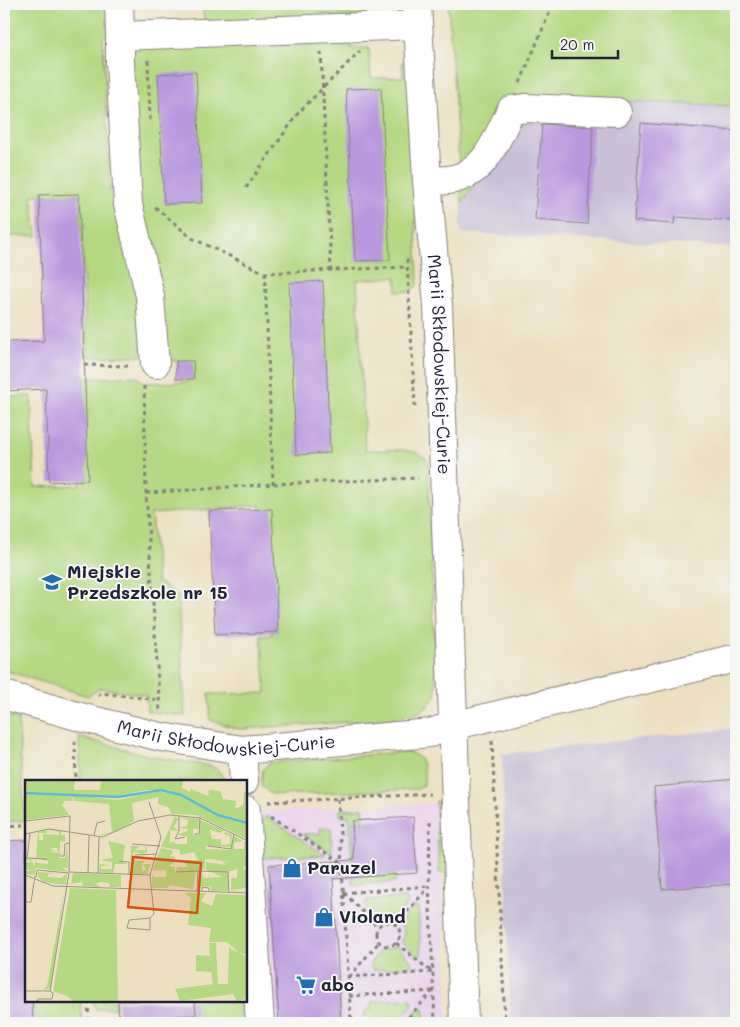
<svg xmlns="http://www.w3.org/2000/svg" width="740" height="1027" viewBox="0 0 740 1027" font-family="Mali,sans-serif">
<rect width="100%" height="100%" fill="#f6f6f2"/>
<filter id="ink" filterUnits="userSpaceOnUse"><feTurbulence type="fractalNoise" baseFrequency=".02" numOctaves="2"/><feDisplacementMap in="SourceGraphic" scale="10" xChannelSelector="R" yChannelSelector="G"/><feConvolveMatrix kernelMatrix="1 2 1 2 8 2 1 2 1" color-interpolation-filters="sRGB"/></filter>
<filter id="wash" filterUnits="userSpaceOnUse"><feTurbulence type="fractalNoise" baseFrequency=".0096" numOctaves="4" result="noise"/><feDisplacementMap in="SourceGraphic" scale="20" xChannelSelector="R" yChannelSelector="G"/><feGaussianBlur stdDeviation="1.12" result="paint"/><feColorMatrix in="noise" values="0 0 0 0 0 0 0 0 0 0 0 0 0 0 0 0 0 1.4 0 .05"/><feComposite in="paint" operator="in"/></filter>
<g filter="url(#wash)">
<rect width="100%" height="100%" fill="#ece0c0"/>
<path fill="#e9d2ed" d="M438,803l10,220h-176l-12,-211z"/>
<path fill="#c9bfd7" d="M528,97l208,9v142l-276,-15 2,-29z
M736,728v295h-226l-8,-269z"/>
<path fill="#b4d982" stroke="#6b7e5e" d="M4,4h106l1,27 -8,7 7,153 8,-7 27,121 -3,51 -55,1 -7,-163 -48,1 5,41h-33z
M203,4h204v4l-6,7 -197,11z
M448,4h288v102l-208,-9 -66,107z
M351,36v12h18l2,30 32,-1 -1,-15h8l8,221c-6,10 -11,9 -21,8l-1,-14 -39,3 8,170h37l14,2 12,8 8,235 -9,12 -12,7 -34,6 -142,9 -29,-9 -1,-26 57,-1 -5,-57 11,-1 -12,-130 -109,9 6,67 21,14 7,121 -38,-5 -1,-16 -46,-7 -12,8 -84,-26v-273l27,-1 4,91 45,-2v-106l56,-3 8,7 44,-1v-21h-21l-31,-140 -5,-177z
M4,715l14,4 7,101 -21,2z
M79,737l75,20 57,9 7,4 7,11h-144z
M404,752c22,3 20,15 20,33l-6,4 -138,6 -11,-2 -8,-8 2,-16 6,-6z
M436,801h10l2,71 -9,1z
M363,808l1,12 -12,1 3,56 40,-3v8l-42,3 -4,-69h-9v-6z
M266,816l59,39 -61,3 -2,-36z
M320,828h11l1,25 -30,-19h18z
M406,898l2,5 -14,17 -6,-3 -9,3 -14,-14 2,-6z
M413,907l5,1 3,47 -4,2 -15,-15 2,-10 -4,-9z
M397,946l15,16 -2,5 -38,3 -2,-6 11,-15 7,1z
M411,999l2,5 -12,15c-8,-4 -16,-2 -21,4l-16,-1v-9l7,-5 1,-7z
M34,1001h47l1,22h-59l12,-1z
M92,1001h23l1,7 -20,1z
M190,1001h52l1,22h-126l74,-4z
M419,1008l5,1 1,14h-19z"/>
<g id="blocks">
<path fill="#ba98de" d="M196,72l6,131 -38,1 -6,-130z
M381,88l9,172 -35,1 -9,-172z
M641,123l95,8v90l-61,-4 -1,7 -40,-3z
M542,124l51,3 -6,97 -52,-4z
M79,194l9,286 -39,2 -3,-93 -42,2v-49l40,-1 -5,-146z
M323,281l7,172 -34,2 -7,-172z
M176,361h17l1,18h-18z
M272,509l6,123 -63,3 -6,-124z
M736,779v105l-74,5 -8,-102z
M413,817l4,56 -84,6 8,144h-62l-10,-158 85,-5 -2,-39z
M26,840v161h6l1,19 -29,1v-180z
M118,1001h77l1,14 -77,4z"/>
</g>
</g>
<g filter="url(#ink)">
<use href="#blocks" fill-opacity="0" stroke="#87817e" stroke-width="1"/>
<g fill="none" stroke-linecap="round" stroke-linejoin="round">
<defs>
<g id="minor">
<path d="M119,4l1,32 298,-11"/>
<path id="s1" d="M417,4l10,177 11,124 26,718"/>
<path d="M120,36v26l8,142 22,92 5,68"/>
<path d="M427,181c8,0 18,0 27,-2 33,-8 43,-41 57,-69l16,-2 90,4"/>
<path id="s2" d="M4,695l80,23 77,19 81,13 188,-17 22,-7 284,-68"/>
<path d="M242,750l2,31"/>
<path d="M246,810l14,213"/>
</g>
</defs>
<use href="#minor" stroke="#87817e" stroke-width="30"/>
<path stroke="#87817e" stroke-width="3" stroke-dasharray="4 4" stroke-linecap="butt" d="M147,4v7
M321,52l10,219
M148,60l2,61
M520,83l33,-79
M246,188l53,-76 61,-61
M155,207l37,31 73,35 142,-6
M407,259l8,149
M265,273l8,211
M84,365l48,1
M144,386l2,107 14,219
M146,493l127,-9 145,-6
M98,696l3,-3 58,7
M75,741l1,40
M492,741l13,282
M338,799l13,224
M268,802l162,-8
M271,816l70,47
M430,821l-1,65 6,137
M4,826l22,-1
M343,893l86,-7
M344,893l34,34
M376 934a12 12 0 1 1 24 0a12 12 0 1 1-24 0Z
M396,924l33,-37
M396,943l36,29
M348,977l84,-5
M349,977l30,-35
M349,996l84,-5
M88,1001l1,22
M350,1016l8,7
M386,1023l5,-2 9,2
M403,1023l30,-32"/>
<use href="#minor" stroke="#fff" stroke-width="28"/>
</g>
</g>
<defs>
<symbol id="school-bare" viewBox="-9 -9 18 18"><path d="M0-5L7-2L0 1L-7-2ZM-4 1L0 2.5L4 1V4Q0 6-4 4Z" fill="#1f6fb2" stroke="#f6f6f2" stroke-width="2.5" paint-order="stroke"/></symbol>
<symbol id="shop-bare" viewBox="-9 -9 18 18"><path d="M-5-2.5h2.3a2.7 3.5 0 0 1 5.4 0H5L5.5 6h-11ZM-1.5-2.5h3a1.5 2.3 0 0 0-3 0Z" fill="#1f6fb2" stroke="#f6f6f2" stroke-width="2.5" paint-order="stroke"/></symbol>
<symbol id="supermarket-bare" viewBox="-9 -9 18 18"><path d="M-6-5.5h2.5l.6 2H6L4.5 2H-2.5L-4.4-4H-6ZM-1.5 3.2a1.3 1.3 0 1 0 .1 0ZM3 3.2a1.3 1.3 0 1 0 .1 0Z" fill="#1f6fb2" stroke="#f6f6f2" stroke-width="2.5" paint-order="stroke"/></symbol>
</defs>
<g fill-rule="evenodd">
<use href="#school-bare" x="38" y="568" width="28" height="28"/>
<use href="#shop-bare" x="278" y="854" width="28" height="28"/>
<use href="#shop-bare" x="310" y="903" width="28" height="28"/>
<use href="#supermarket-bare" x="292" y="971" width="28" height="28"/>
</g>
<g text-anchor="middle" stroke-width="4" stroke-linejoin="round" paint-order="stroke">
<g font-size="18" fill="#22223b" stroke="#f6f6f2">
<text dy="6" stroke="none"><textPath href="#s1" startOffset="361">Marii Skłodowskiej-Curie</textPath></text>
<text dy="6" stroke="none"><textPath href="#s2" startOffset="228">Marii Skłodowskiej-Curie</textPath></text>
</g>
<g font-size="18" font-weight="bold" fill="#22223b" stroke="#f6f6f2" text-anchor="start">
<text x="67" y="578">Miejskie<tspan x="67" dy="21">Przedszkole nr 15</tspan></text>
<text x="307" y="874">Paruzel</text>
<text x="339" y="923">Violand</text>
<text x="321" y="991">abc</text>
</g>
</g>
<g transform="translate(25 780)">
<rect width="222" height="222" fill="#ece0c0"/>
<path d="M0,0h50l-1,10h26l1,-10h78l4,1 -1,7 8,4 1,-3 17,7 1,-6 11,1 3,8 13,2 -1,8 8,-4 1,-13h3v29l-32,-8 -46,-23h-22l-30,6 -90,-4zM133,11l21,4 36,19 32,9v16l-51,-24 -24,-1 -4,-7 -10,-3v-7l-26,6 2,18 -15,9 -15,5h-5l13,-3 -3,-28 -35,-3 -1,-6 45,5zM0,14l47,1 1,6h-8l-3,4 7,10 -44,5zM150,36l3,3 -4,8 5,4 -9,-1v13l5,-2v3h12v-8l-10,-1 11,-4v-2l-9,-1 8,-2 1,-6 -8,-3 19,2 -1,10h-5v6h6l1,-15 23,10 -2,3 -11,-3 2,9h9v6l9,-1v-8l-6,-2 1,-2 7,3 -1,12 -25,-1v3l25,1 3,-14 9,5 -9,2v6h10v-8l3,1 -2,13h2v14l-3,-4 -1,4 4,1v18l-16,2 16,2 -16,-1v-13h6v-9l-9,3v19h-17v-4l-9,-1 -4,4v-13h4v-4l2,5 18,-1 -16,-7v-8l21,3 -5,-3h7l-17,-3h-7v10l-9,2 -3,18 -24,-4 -1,3h-16v-15l1,4h13v-7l-14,1 9,-23 11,2 1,3 -4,3 6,1 -1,6 -6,3 7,1v7l2,-7h10l-2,-7h13l-4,-8 -14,3v-5l-19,-3zM21,50l1,3h-8v7h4v-6l16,1v-3l-11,-2 13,1v4h4v7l-5,-1v11l3,1 -5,-1 -1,-4h-5l-1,2 6,1 -9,1 13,1 -2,5h6l2,-15 1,25 -6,-1 6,5 -32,-4 -1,7 -10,-1v-3l9,-1 -9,-1v-6l8,-1 -8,-3 7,1 2,7 1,-7 2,3 11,1v-3l-10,-2 11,-2 -13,1 2,-26zM83,61l17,4 -2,16 -7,-2 12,5h-13l-2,9 -14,-1 1,-8 10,1 -9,1v3h11v-7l-12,-2 13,-2zM106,66h9l-5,4h11l-1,-3h2v5l-4,2 -9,-2 -2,4h6l-5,4 12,1 -3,3v7l4,-1 -3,-6h8l-4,10h-17zM13,92l19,1 -9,1v3l13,1 6,-4 -1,11 -22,-3 -6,-5zM48,93l48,2v12h-11l-1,-4 -9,-1 -4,2 4,3 -18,-1 1,-4 -12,2zM40,107l-14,101 -8,2 4,-4zM45,108l46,2 2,112h-44l-7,-6 -14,-5zM160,113h21l-5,8 11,5 4,-12 31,1v60l-9,-3 9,5v42l-10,2 -4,-7 -53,7 -5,-12 38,-5 -2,-12 -15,-1v-16l14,1 -1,-13h7l2,41h10l1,-37 3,3 6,2 -11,-10h-18l2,-14 -23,-3 3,-27z" fill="#b4d982"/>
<path fill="none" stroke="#58bcd6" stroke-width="2.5" d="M0,13l93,4 43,-7 20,5 37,20 30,8"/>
<path fill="none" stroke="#9b948b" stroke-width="1" d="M124,22l12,35 -11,38 4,39 -4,4 -21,2 -2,8 23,2v-12M154,35v16l-4,8 10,-2M0,41l45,-5 -1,57 -19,118M0,54l24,-5 54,8 35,-16 32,-6 30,3 48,23M169,54h5l1,-16M69,55l3,-12 8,-2M107,64l28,2M183,66l23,3 3,-15M110,75l22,-1M35,76h4l1,-12 4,-1M0,78l22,1M2,78l3,-25M94,81l10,1v13M45,92l80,3M151,92l22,-1M63,93l1,-38M73,93l1,-36M0,95l28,11 195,7M11,97l1,-7 32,3M172,111l1,-20 30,1 1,21M177,111v-4l7,1v4M0,122h6l4,-26M0,211h25M12,222l1,-3h14l1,-6 -3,-2"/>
<path fill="#d45411" fill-opacity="0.15" stroke="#d45411" stroke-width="2.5" d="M108,77l68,6 -4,50 -69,-6z"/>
<rect width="222" height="222" fill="none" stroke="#22223b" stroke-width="2.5"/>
</g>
<rect width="740" height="1027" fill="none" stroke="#f6f6f2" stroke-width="20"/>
<path d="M552 50v8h66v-8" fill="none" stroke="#22223b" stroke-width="2.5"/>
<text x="560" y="50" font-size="15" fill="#22223b" stroke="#f6f6f2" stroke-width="4" paint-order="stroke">20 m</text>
</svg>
